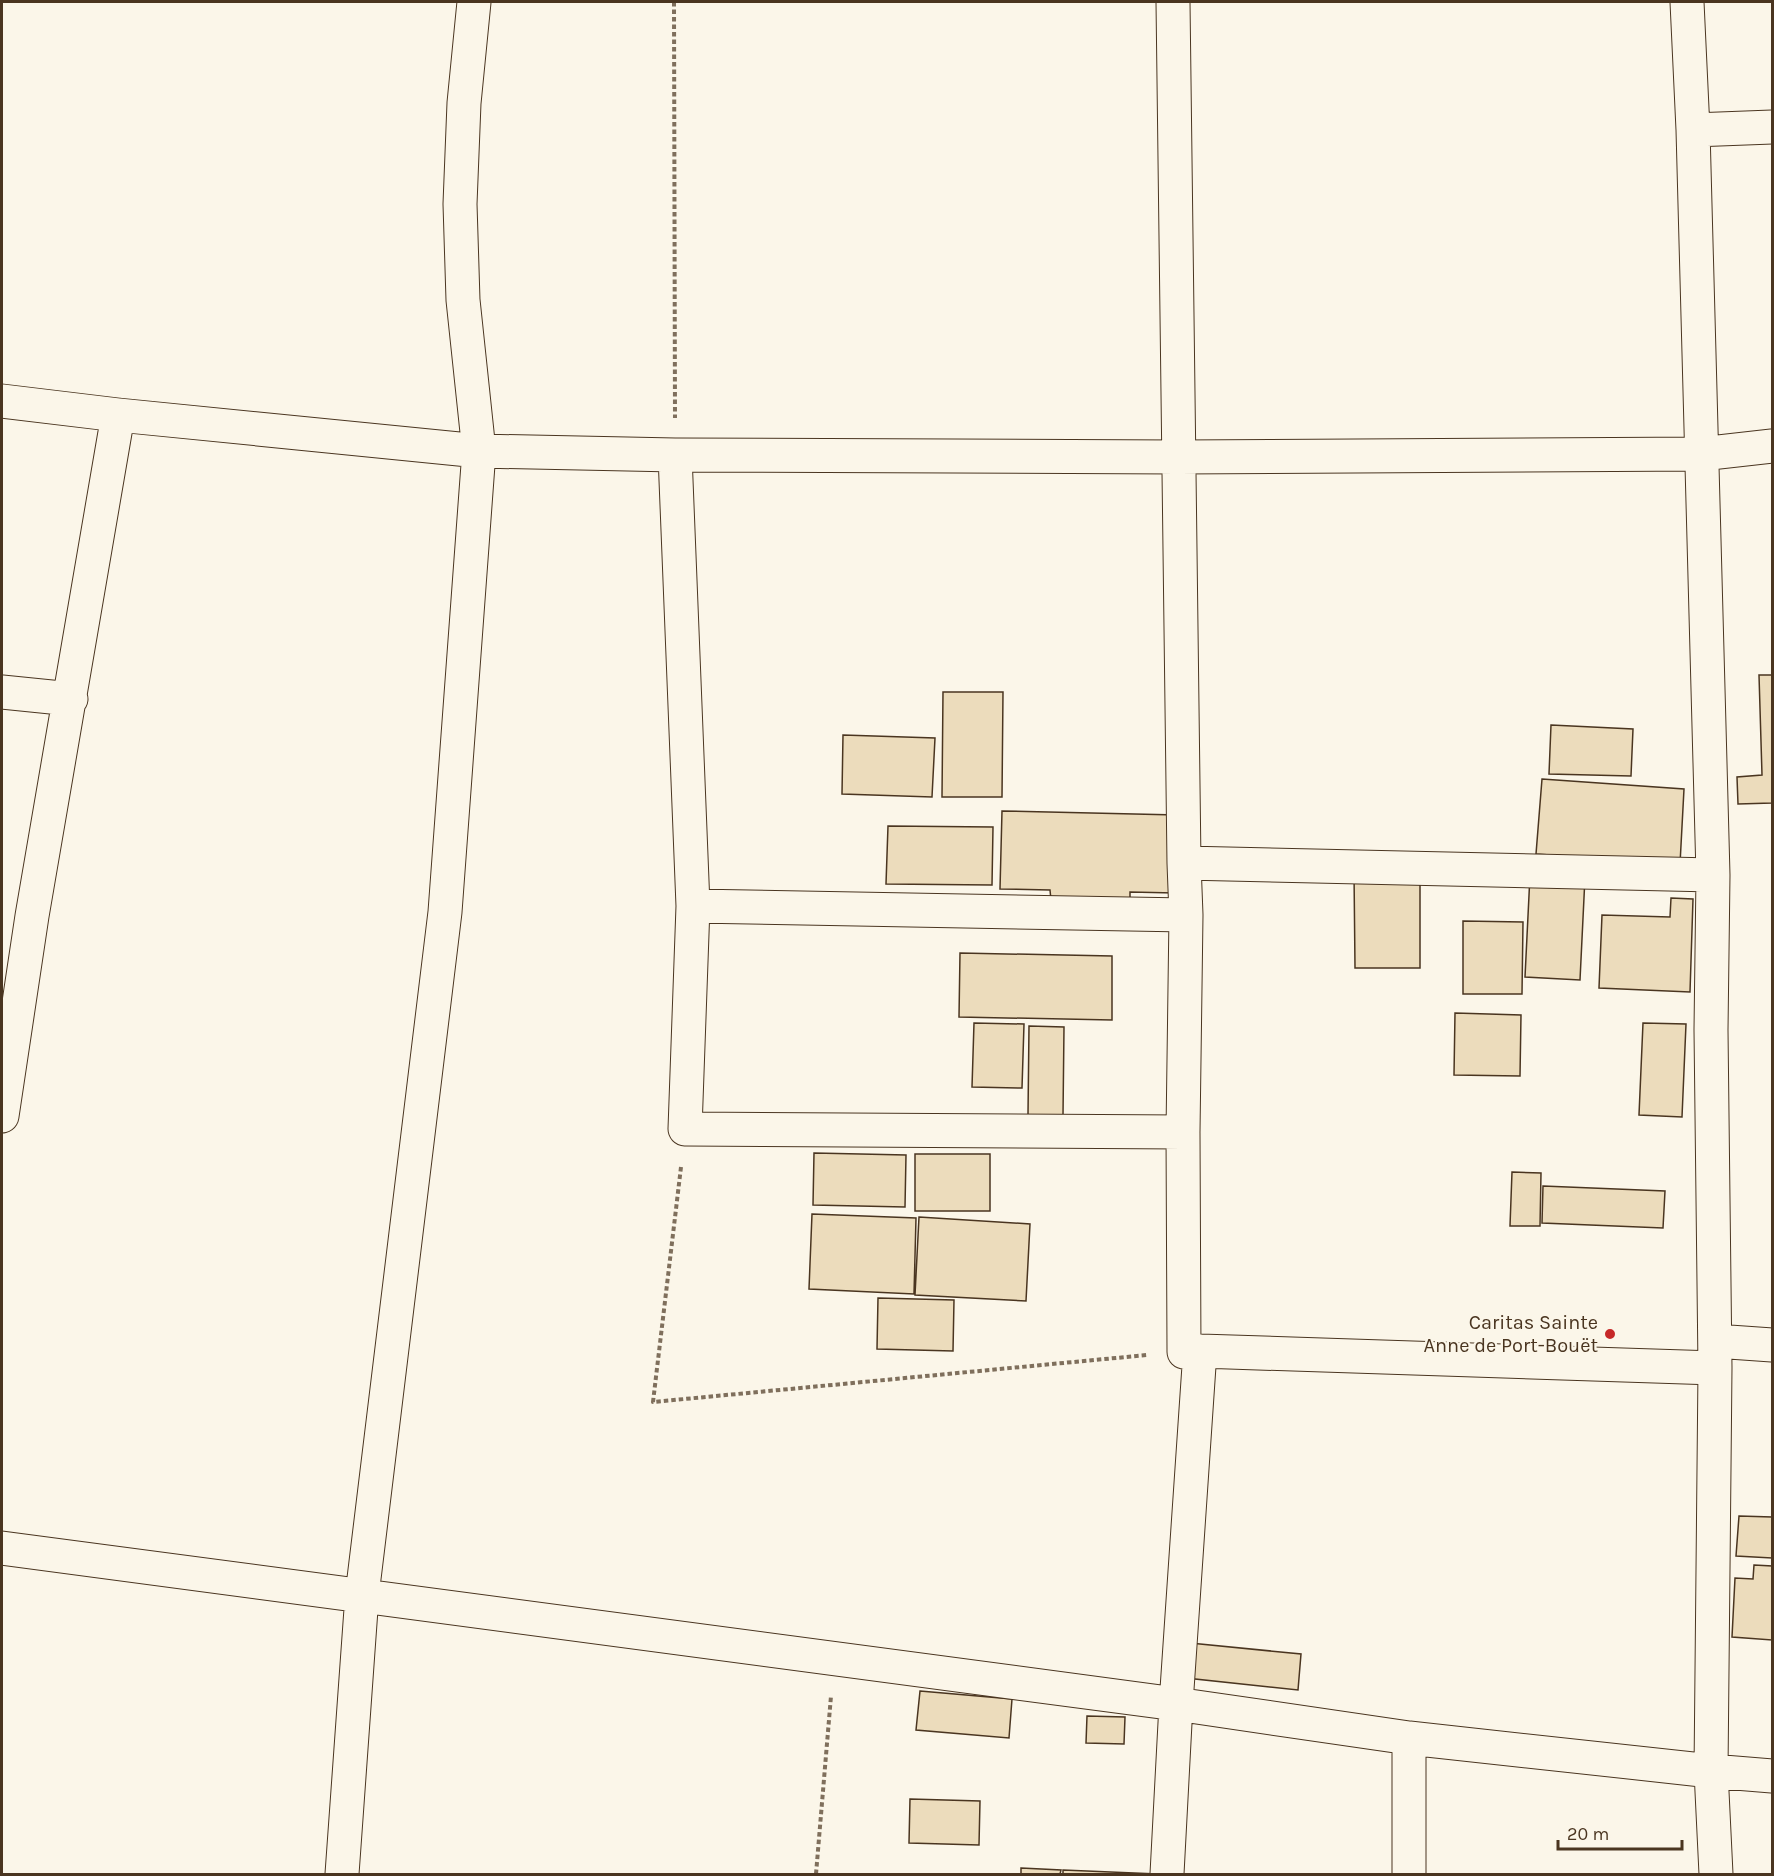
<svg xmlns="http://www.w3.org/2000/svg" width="1774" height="1876" viewBox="0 0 1774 1876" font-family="Karla,sans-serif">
<rect width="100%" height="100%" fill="#fbf6e9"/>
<path fill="#ecdcbc" stroke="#4a3520" stroke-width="1.5" d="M1759,675h13v128l-34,1 -1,-27 25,-2z
M943,692h60l-1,105h-60z
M1551,725l82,4 -2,47 -82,-2z
M843,735l92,3 -3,59 -90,-3z
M1542,779l142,10 -4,75 -144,-10z
M1002,811l175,4 -2,78 -45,-1v11l-79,-3 -1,-10 -50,-1z
M888,826l105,1 -1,58 -106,-1z
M1420,871v97h-65l-1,-96z
M1530,875l55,2 -5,103 -55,-3z
M1671,898l22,1 -3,93 -91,-4 3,-73 68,2z
M1463,921l60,1 -1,72h-59z
M960,953l152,3v64l-153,-3z
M1455,1013l66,2 -1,61 -66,-1z
M974,1023l50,1 -2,64 -50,-1z
M1643,1023l43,1 -4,93 -43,-2z
M1029,1026l35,1 -1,89 -35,-1z
M814,1153l92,2 -1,52 -92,-2z
M915,1154h75v57h-75z
M1512,1172l29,1 -1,53h-30z
M1543,1186l122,5 -2,37 -121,-5z
M812,1214l104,4 -2,76 -105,-5z
M919,1217l111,7 -4,77 -111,-6z
M878,1298l76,2 -1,51 -76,-2z
M1739,1516l33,1v41l-36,-2z
M1754,1565l18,1v74l-40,-3 3,-59 18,1z
M1190,1643l111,11 -3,36 -112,-12z
M920,1691l92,8 -3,39 -93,-8z
M1087,1716l38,1 -1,27 -38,-1z
M910,1799l70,2 -1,44 -70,-2z
M1021,1868l40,2 -1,4h-39z
M1063,1870l95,4h-95z"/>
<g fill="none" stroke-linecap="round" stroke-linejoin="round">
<defs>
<path id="minor" d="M1173,2l11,861 2,52 -3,217 1,220 16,-1 515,17
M1687,2l6,128 20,745 -2,155 4,338 -4,403 5,103
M1693,130l79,-3
M2,401l116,14 361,36 196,4 503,2 523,-3 71,-8
M675,455l18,451 -8,223 498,3
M2,692l69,7
M1184,863l529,12
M693,906l493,9
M2,1116l30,-200 86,-501
M1715,1341l57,4
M2,1548l1174,156 233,34 302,33 61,5
M342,1874l20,-279 83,-683 34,-461 -16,-151 -3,-96 4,-101 10,-101
M1167,1874l9,-170 24,-353
M1409,1874v-136"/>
</defs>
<use href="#minor" stroke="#4a3520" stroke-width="35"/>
<path stroke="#7f6f5c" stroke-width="4" stroke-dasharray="4.5 3" stroke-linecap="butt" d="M674,2l1,416
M681,1167l-28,235 494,-47
M816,1874l15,-178"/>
<use href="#minor" stroke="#fbf6e9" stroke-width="33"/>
</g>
<circle fill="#c62828" stroke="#fbf6e9" stroke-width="2" cx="1610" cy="1334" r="6"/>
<g text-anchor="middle" stroke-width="4.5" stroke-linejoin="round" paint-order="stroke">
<g font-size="20" fill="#4a3520" stroke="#fbf6e9" text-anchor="end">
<text x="1598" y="1329">Caritas Sainte<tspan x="1598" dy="23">Anne de Port-Bouët</tspan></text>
</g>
</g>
<rect width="1774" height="1876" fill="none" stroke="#4a3520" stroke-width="6"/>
<path d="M1558 1840v9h124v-9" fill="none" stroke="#4a3520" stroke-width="3"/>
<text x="1567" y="1840" font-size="18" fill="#4a3520" stroke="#fbf6e9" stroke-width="4.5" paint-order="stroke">20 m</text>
</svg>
